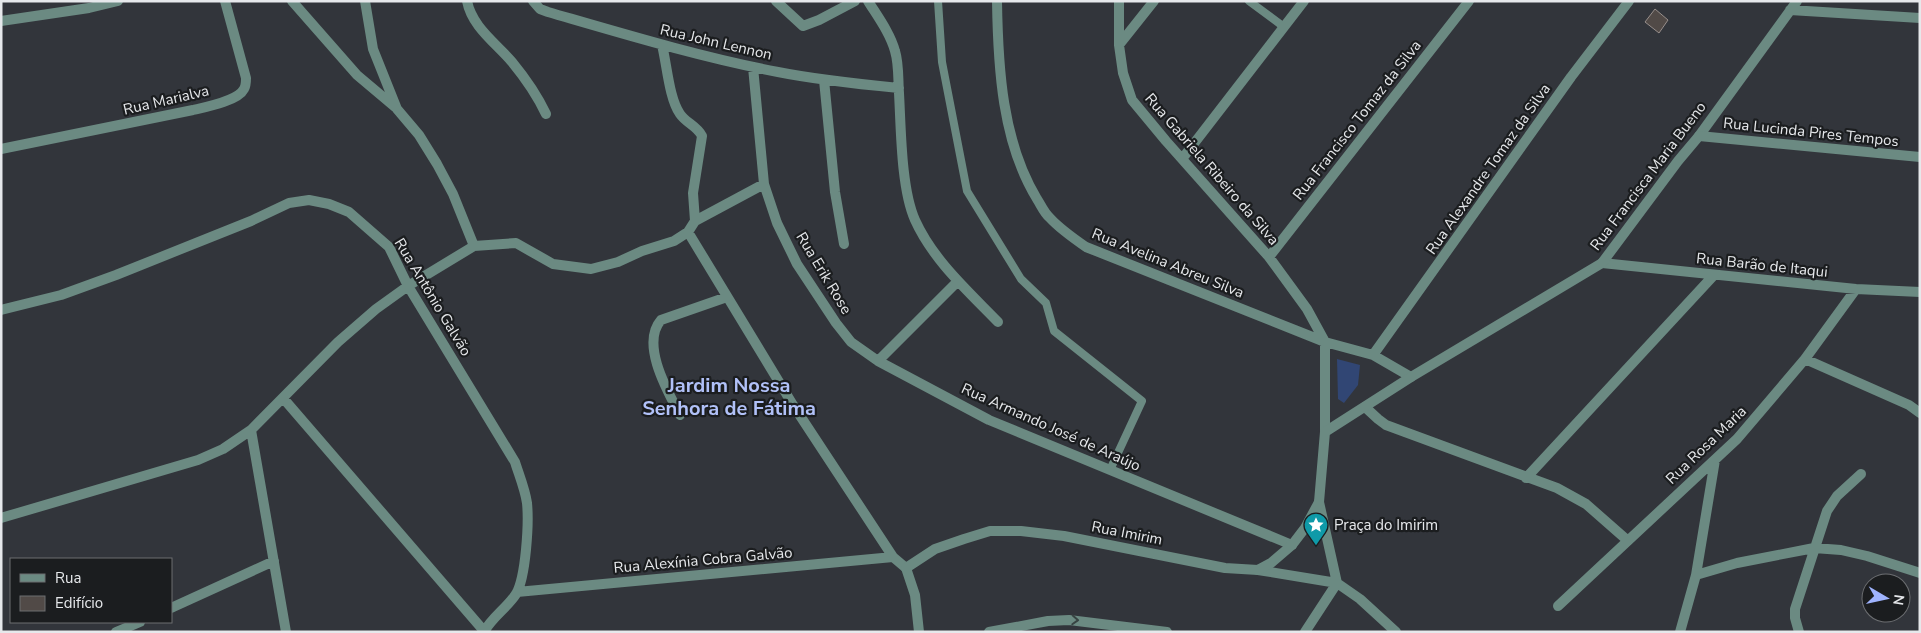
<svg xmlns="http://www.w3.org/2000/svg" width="1921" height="633" viewBox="0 0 1921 633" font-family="'Nunito Sans',sans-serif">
<rect width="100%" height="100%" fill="#32353b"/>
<path fill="#314674" d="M1337,359l23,6 -2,20 -14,18 -6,-4z"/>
<path fill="#514a47" stroke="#978e8b" d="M1655,9l13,11 -9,13 -14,-11z"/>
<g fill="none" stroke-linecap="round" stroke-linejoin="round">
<path stroke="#6b8a82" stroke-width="8" d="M938,1l4,61 25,129 54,88 25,24 8,28 88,70 -32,69
M1249,1l35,26"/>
<path stroke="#6b8a82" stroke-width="10" d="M292,1l65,74 38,32
M365,1l8,48 24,60 22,26 18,29 16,30 21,52
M467,1c5,26 29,42 45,61 14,17 25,33 34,52
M533,1l7,8 8,3c76,22 152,45 230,60 40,8 80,12 121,16
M776,1l27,25 16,-6 36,-19
M868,1c10,16 22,32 27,50 4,13 3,28 4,42 2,35 2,96 16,127 18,40 53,71 83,102
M997,1c1,66 5,141 40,198 4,6 7,14 13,19 10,11 23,20 36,29l239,95 48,13 38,22
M1119,1v44l4,28 9,27 34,41 103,116 38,52 18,33v90
M1790,10l130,8
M1,21l88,-13 29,-7
M662,45c5,20 7,53 18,69 6,9 17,12 22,22l-9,57 2,28
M1119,45l35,-44
M753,67l11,117 13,39 20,41 39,59 15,19 27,19
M824,80l11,112 9,52
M1699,136l98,-135
M1,149l192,-39c13,-3 45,-9 51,-21 2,-3 2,-7 2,-11l-21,-77
M1182,159l122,-158
M688,232l105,173 100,152 13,11
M1269,257l200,-256
M1602,263l254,26 64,3
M958,281l-80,80 111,59 303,125
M1,310l60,-15 55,-20 135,-54 38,-18 20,-3 20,4 20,8 40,35 19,39 107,176c4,13 10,27 12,41 2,20 -1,74 -11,91 -9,14 -24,23 -32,38
M1373,355l198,-278 58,-76
M1805,359l104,46 11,8
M283,398l201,233
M1365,407l13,12 8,6 171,63 29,16 41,36
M680,415c-12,-23 -40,-71 -19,-95l66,-23
M251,430l35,202
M1526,478l188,-203
M1319,502l18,81
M1,518l197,-58 25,-11 28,-19 87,-88 38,-33 32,-23 66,-40 42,-3 37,21 38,5 27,-7 24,-11 32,-10 14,-9 7,-11 69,-37
M1258,570l79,13 23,16 36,33
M1696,575l41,-12 77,-15 27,2 26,6 53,17
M517,592l376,-35
M1558,606l179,-167 68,-80 51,-70
M171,608l103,-47
M116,632l24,-10
M989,632l59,-11 21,-1 98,12
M1305,632l32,-49
M1680,632l16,-57 19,-115
M1799,632l-4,-14v-9l32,-98 10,-15 24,-22"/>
<path stroke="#6b8a82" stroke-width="10" d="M919,632l-4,-37 -9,-27 29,-19 29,-10 26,-8h31l43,5 161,32 33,2 13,-7 21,-18 13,-17 14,-26 6,-70 86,-55 191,-114 76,-102 21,-25 221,21"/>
</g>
<defs><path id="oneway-chevron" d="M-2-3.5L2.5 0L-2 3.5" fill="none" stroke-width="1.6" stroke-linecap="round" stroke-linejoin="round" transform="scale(1.25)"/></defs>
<use stroke="#374342" href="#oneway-chevron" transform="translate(1075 620) rotate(3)"/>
<defs>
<symbol id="sight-pin" viewBox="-11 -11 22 30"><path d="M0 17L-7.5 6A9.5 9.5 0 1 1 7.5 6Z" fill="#0f9aa8" stroke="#1b1d1f"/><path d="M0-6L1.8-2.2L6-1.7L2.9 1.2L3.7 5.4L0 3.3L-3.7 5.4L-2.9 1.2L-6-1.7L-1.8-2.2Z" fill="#fff"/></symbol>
</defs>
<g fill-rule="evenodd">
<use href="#sight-pin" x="1302" y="511" width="28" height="38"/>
</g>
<g text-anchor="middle" stroke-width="4.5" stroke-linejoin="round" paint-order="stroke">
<g font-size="15" fill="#e6e8eb" stroke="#1b1d1f">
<text transform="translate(716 42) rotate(13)" y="5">Rua John Lennon</text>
<text transform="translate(166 100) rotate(-13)" y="5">Rua Marialva</text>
<text transform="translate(1357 120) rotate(-52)" y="5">Rua Francisco Tomaz da Silva</text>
<text transform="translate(1811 132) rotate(6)" y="5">Rua Lucinda Pires Tempos</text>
<text transform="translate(1212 169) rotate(49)" y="5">Rua Gabriela Ribeiro da Silva</text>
<text transform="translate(1488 169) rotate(-55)" y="5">Rua Alexandre Tomaz da Silva</text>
<text transform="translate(1648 176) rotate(-53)" y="5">Rua Francisca Maria Bueno</text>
<text transform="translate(1168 263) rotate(22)" y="5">Rua Avelina Abreu Silva</text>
<text transform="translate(1762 265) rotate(6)" y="5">Rua Barão de Itaqui</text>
<text transform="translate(824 273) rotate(59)" y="5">Rua Erik Rose</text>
<text transform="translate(433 297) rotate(59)" y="5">Rua Antônio Galvão</text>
<text transform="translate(1051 427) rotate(24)" y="5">Rua Armando José de Araújo</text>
<text transform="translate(1706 445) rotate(-44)" y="5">Rua Rosa Maria</text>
<text transform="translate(1127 533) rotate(11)" y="5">Rua Imirim</text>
<text transform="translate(703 560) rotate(-5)" y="5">Rua Alexínia Cobra Galvão</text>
</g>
<g font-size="15" fill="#e6e8eb" stroke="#1b1d1f" text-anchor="start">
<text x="1334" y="530">Praça do Imirim</text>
</g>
<g font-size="20" font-weight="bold" fill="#b1c1f8" stroke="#1b1d1f">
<text x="729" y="392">Jardim Nossa<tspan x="729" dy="23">Senhora de Fátima</tspan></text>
</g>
</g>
<rect width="1921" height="633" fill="none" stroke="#e6e8eb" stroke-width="5"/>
<rect x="10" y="558" width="162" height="65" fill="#1b1d1f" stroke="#6c6e71"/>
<rect x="20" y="574" width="25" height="8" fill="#6b8a82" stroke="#6c6e71"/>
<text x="55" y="583" font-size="15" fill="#e6e8eb">Rua</text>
<rect x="20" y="596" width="25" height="15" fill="#514a47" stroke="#6c6e71"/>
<text x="55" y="608" font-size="15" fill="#e6e8eb">Edifício</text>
<g transform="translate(1886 598) rotate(99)"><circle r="24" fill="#1b1d1f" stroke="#6c6e71"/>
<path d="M0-4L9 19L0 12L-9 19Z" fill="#9fb3fd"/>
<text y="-8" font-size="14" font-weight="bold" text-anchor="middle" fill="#e6e8eb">N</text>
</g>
</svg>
